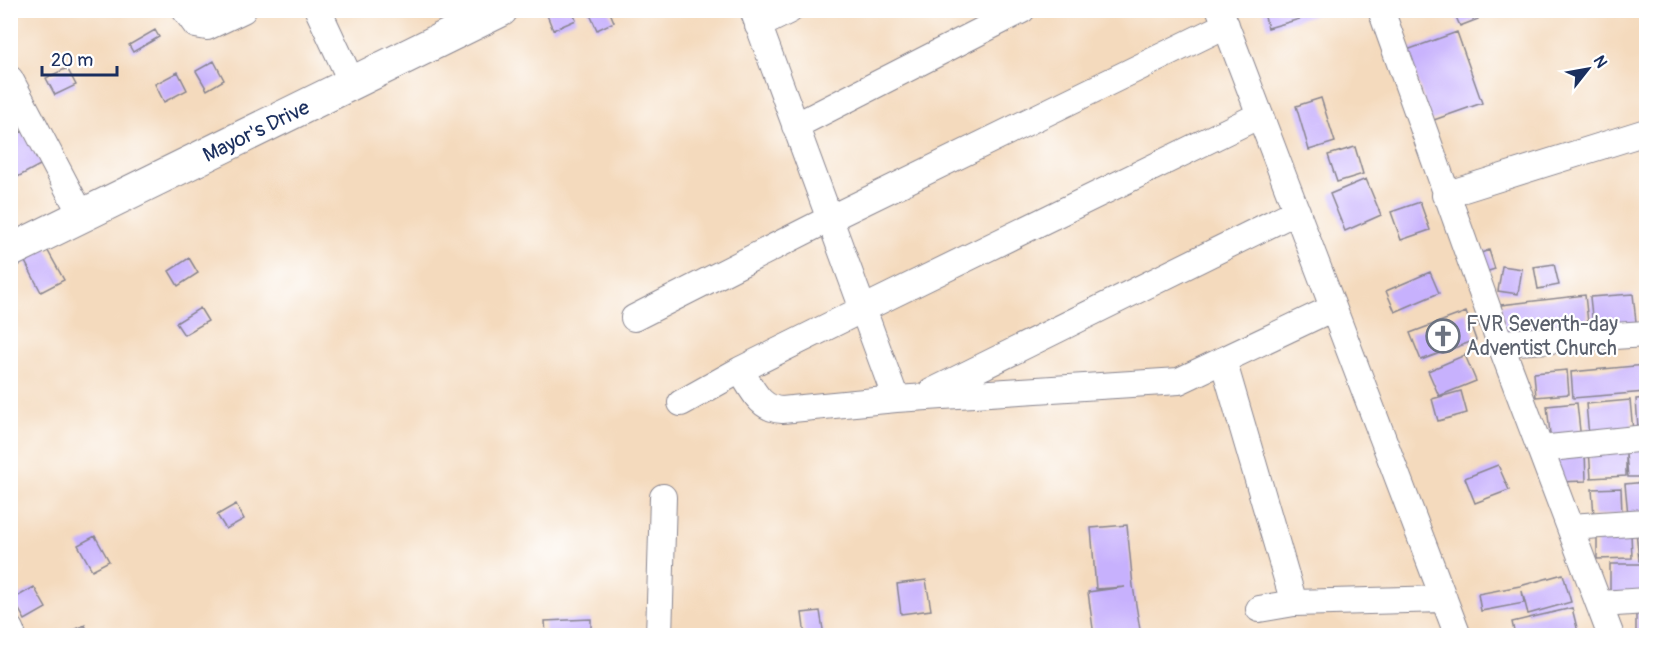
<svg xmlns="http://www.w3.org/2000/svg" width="1657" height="646" viewBox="0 0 1657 646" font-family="Pangolin,sans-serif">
<rect width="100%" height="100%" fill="#fff"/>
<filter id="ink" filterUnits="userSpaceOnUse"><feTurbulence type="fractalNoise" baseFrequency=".0167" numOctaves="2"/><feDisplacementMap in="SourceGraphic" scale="12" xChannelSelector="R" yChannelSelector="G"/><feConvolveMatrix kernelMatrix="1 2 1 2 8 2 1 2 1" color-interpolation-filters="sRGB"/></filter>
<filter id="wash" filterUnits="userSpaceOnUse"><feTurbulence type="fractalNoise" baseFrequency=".008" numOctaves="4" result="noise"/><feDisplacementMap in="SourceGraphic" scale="24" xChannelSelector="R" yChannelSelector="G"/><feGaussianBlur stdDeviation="1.35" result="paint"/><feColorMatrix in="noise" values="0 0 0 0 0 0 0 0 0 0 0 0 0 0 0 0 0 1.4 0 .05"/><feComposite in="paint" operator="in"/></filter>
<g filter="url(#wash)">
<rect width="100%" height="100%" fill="#f4dabd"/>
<g id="blocks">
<path fill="#c7b1fd" d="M545,10h27l4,10 -23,10z
M588,10h21l5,12 -17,8z
M1263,10h53l1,4 -49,14z
M1453,10h22l3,9 -18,7z
M155,30l4,7 -26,15 -4,-7z
M1457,32l25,71 -51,18 -24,-71z
M214,61l10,19 -17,10 -11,-19z
M67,68l9,17 -21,10 -9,-17z
M178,72l9,18 -23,12 -9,-18z
M1321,98l14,44 -26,8 -13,-44z
M23,131l19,33 -32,17v-43z
M1355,147l8,27 -26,8 -9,-27z
M1366,179l15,36 -36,16 -15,-37z
M1420,202l10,28 -29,10 -10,-28z
M44,244l20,36 -23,12 -19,-36z
M1489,250l6,19 -13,4 -6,-18z
M189,258l9,15 -20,13 -9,-15z
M1554,264l5,21 -21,4 -4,-22z
M1502,266l20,3 -4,25 -20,-3z
M1430,272l9,21 -44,19 -9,-21z
M1633,294l4,37 -43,4 -4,-38z
M1585,295l4,37 -84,9 -4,-36z
M200,308l8,13 -24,14 -8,-12z
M1466,312l10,28 -55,20 -11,-27z
M1465,355l11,26 -37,15 -11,-25z
M1645,365l1,27 -73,6 -2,-26z
M1567,370l2,24 -33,3 -2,-24z
M1461,391l6,22 -29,8 -6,-22z
M1646,398v29l-8,1 -2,-29z
M1630,400l3,31 -44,5 -3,-32z
M1577,403l4,37 -30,3 -4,-37z
M1646,446v31h-18l-2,-23v22l-35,2 -2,-28z
M1585,451l1,30 -30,1 -1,-29z
M1498,465l11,25 -34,13 -10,-25z
M1646,482v32l-18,1 -3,-31z
M1621,488l1,26 -28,2 -2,-27z
M236,504l8,15 -18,10 -9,-14z
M1127,525l6,61 8,50h-47l-6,-44 37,-5 -29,2 -5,-61z
M1646,530v30l-7,1 -3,-30z
M1597,533h34l1,25 -35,1z
M95,536l14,25 -17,9 -14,-25z
M1610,564h36v30h-36z
M1563,574l8,28 -43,12 -6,-23 2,12 -43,8 -3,-17 42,-8z
M926,580l5,30 -30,4 -4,-30z
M34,587l12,21 -21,12 -12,-21z
M1636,606l10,1v28h-10z
M1572,608l7,28h-64l-3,-14z
M820,611l4,25h-19l-3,-23z
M591,619v17h-45l-1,-15z
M85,625l5,11h-29z"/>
</g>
</g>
<g filter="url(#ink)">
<use href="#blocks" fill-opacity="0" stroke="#88848e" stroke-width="1.5"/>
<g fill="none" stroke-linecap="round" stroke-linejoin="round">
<defs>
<path id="street" d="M185,10l11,15 11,2 36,-17
M318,10l34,73
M753,10l143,389
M1220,10l238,626
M1381,10l119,333 111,293
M758,26l32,-16
M10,79l72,137
M795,126l227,-116
M1445,195l201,-63
M634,318l195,-99 397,-194
M1500,343l146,-9
M1223,360l71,243
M740,370c12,18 19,39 42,40l114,-11 283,-18 154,-73
M931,392l366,-181
M681,403l59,-33 123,-61 397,-194
M1540,449l106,-11
M1570,527l76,-5
M1601,604l45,-3
M1259,609l35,-6 150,-4
M10,629l3,7
M659,636l4,-139"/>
<path id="secondary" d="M10,251l491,-241"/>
</defs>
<use href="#street" stroke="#88848e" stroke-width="28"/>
<use href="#secondary" stroke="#88848e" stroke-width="35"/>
<use href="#street" stroke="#fff" stroke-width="26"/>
<use href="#secondary" stroke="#fff" stroke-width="33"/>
</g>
</g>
<defs>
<symbol id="church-ring" viewBox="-11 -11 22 22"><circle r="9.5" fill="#fff" stroke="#6b7280" stroke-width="1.5"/><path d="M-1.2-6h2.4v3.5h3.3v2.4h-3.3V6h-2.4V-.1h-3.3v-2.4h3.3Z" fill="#6b7280"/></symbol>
</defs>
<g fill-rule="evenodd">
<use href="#church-ring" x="1424" y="317" width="38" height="38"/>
</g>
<g text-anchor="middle" stroke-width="4.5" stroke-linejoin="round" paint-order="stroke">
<g font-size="21" fill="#1b2f5e" stroke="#fff">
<text transform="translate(256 131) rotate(-26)" y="7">Mayor's Drive</text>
</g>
<g font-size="21" fill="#5b616d" stroke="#fff" text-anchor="start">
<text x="1466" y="331">FVR Seventh-day<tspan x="1466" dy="24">Adventist Church</tspan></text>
</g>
</g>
<rect width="1657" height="646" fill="none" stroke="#fff" stroke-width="36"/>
<g transform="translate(1588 69) rotate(59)" stroke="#ffffff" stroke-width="4.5" paint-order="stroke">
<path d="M0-4.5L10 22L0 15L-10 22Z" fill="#1b2f5e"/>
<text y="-9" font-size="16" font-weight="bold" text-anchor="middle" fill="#1b2f5e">N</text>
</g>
<path d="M42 66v9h75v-9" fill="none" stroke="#1b2f5e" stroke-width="3"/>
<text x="51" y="66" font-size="18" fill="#1b2f5e" stroke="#ffffff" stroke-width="4.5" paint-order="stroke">20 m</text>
</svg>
